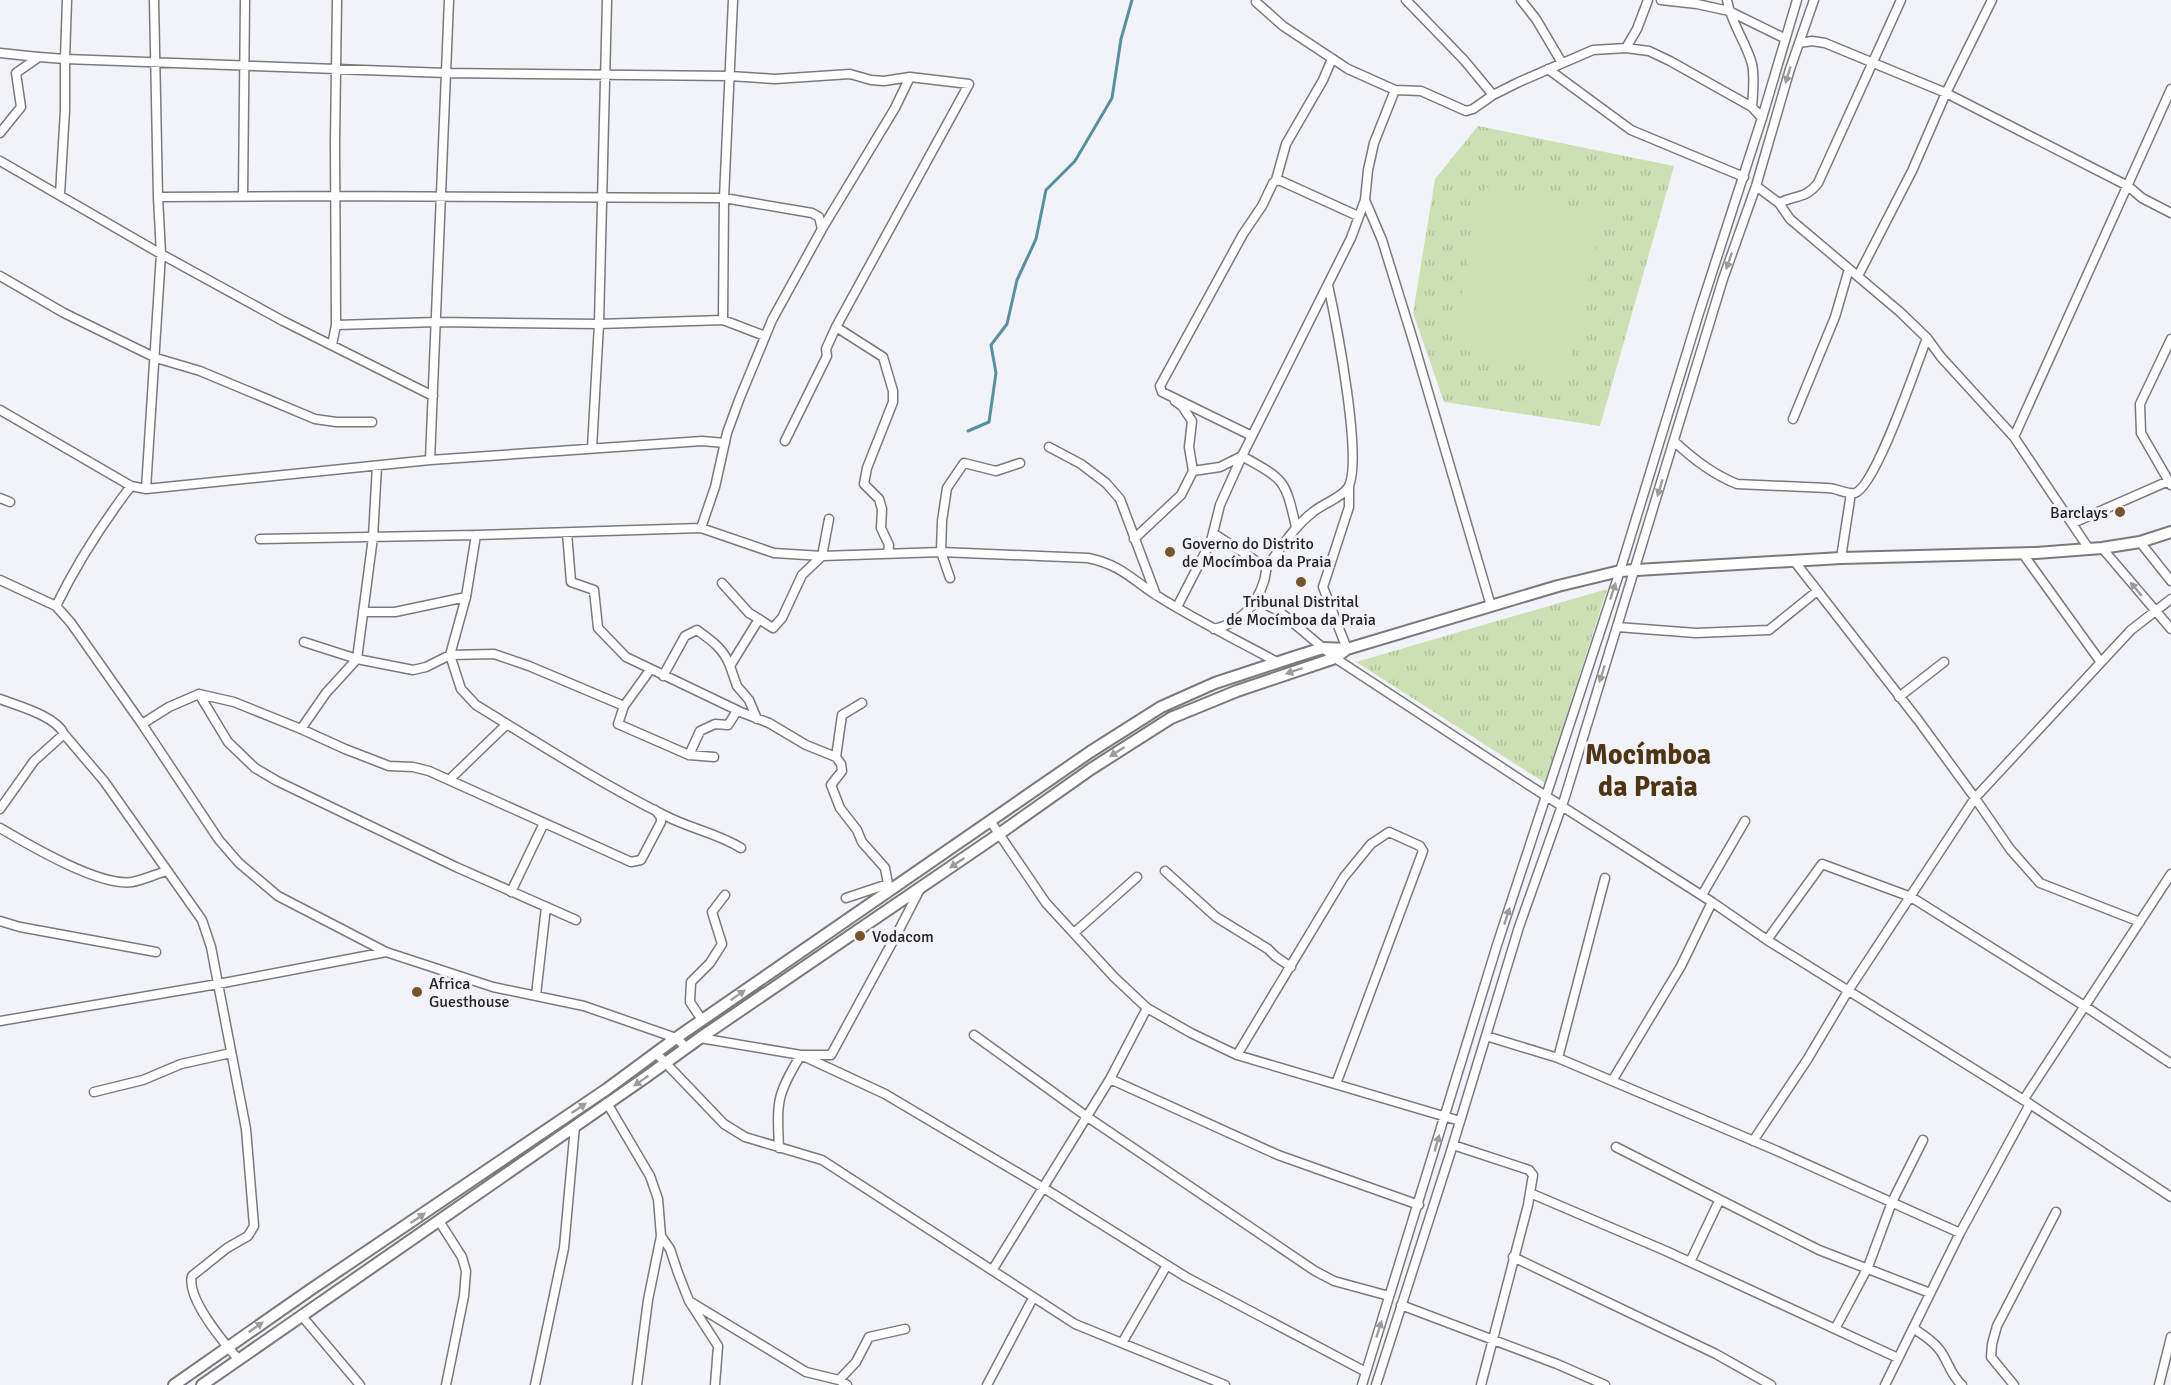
<svg xmlns="http://www.w3.org/2000/svg" width="2171" height="1385" viewBox="0 0 2171 1385" font-family="Signika,sans-serif">
<defs>
<pattern id="grass-tufts" width="24" height="20" patternUnits="userSpaceOnUse" patternTransform="scale(1.5)"><rect width="24" height="20" fill="#cde0b4"/><path d="M3 7l-1-3M5 7V3M7 7l1-3M15 17l-1-3M17 17v-4M19 17l1-3" fill="none" stroke="#b0c09b"/></pattern>
</defs>
<rect width="100%" height="100%" fill="#f2f3f8"/>
<path fill="url(#grass-tufts)" d="M1478,126l196,40 -74,260 -156,-24 -31,-89 22,-134z
M1607,589l-62,194 -189,-121z"/>
<path fill="#cde0b4" d="M1485,187l118,27 -36,160 -117,-27z"/>
<g fill="none" stroke-linecap="round" stroke-linejoin="round">
<path stroke="#56919e" stroke-width="3" d="M968,431l21,-9 7,-49 -5,-28 16,-21 10,-44 19,-41 10,-49 29,-29 37,-63 9,-59 11,-39"/>
<defs>
<path id="minor" d="M1406,0l58,60 29,35
M1521,0l15,19 26,44
M1661,0l36,4 32,7 55,27
M1727,0c4,23 19,42 25,64 3,14 1,29 0,43
M1256,2l27,24 65,43 47,21 26,1 45,20 7,-2 20,-14 26,-13 74,-32 33,-2 23,3 21,10 82,46 10,11
M1799,43l13,-2 13,2 121,50 182,93 14,12 29,15
M1626,48l11,-19 11,-29
M0,53l38,4
M1548,69l83,61 113,47
M0,133l21,-26 -5,-34 23,-16 26,2 2,-59
M0,161l161,93 122,67 150,75
M1276,180l10,-36 37,-64 9,-21
M1756,186l23,17 11,16 110,93 27,26 14,19 73,80 75,112
M60,194l5,-84v-51l381,14 284,3 45,3 75,-5 21,6 13,1 26,-4
M243,196l2,-196
M158,197l176,-1 390,2 88,15 7,4 3,12 -50,91 -33,80 -12,33 -12,54 -14,41 -225,7 -216,4
M1365,200l17,40 30,97 79,269
M1779,203c16,-8 27,-4 39,-20l83,-183
M0,276l64,37 92,45 44,13 115,48 21,3h36
M1858,276l54,-105 34,-78 46,-93
M723,320l1,-122 9,-198
M336,325l101,-3 162,2 124,-4 42,16
M836,327l47,30 10,34v11l-26,66 -3,16 15,15 3,10 -1,19 8,17 -1,8
M2171,339l-31,65 1,29 30,52
M332,345l4,-20 -1,-183 2,-142
M1162,392l-2,-6 83,-152 19,-28 11,-23 3,-3 5,1 77,35
M1162,392l90,44
M1175,401l7,5 10,15 -3,26 4,24
M0,410l131,76 15,3 284,-29 272,-19 23,2
M1793,419l42,-102 14,-48
M2014,437l157,-348
M785,441l42,-85 -1,-7 10,-22 133,-243 -59,-7 -15,31 -73,121
M1675,442c18,17 37,32 62,42l91,4c8,0 20,7 27,5 21,-7 62,-130 72,-155
M1049,447l32,17 25,19 14,16 36,96
M592,448l7,-124 8,-324
M430,460l19,-460
M146,489l15,-235 -3,-57 -4,-197
M0,498l10,4
M2073,523l98,-43
M701,528l73,25 48,3 119,-4 147,6c33,7 42,20 68,37 39,25 81,45 121,67
M567,533l4,49 23,8 4,38 28,29 117,56 26,10 37,22 30,12
M1213,533l54,35
M476,535l-10,62 -16,58 44,-1 35,12 95,40 -6,18 71,31 25,2
M1134,539l47,-44 12,-24 27,-4 22,-11c43,24 43,23 54,71
M2140,542l31,39
M2102,548l69,81
M2023,554l77,107
M1841,558l10,-65
M1795,562l123,158 57,78 35,51 30,34 100,39
M950,578l-9,-26 1,-31 5,-33 17,-25 32,8 24,-8
M0,580l56,26 15,17 71,101 77,116 20,23 39,33 108,56 107,35 91,19 92,32 10,9
M722,583l27,30 10,6
M1256,600l23,11 56,47 186,122 191,122 55,38 263,164 141,93
M56,606c21,-43 46,-82 75,-120
M1177,607l34,-66 9,-36 22,-49 109,-218 14,-38 3,-30 6,-27 21,-53
M363,612h32l71,-15
M1617,627l79,6 73,-3 47,-38
M1214,629c26,-6 42,-22 50,-48 2,-6 1,-12 5,-17 14,-19 26,-38 44,-52 11,-9 26,-13 34,-23 18,-22 -12,-172 -19,-204
M304,642l53,17 16,-122 4,-71
M1347,649l-24,-62 26,-80v-20
M663,676l22,-40 12,-6c14,10 27,19 33,36
M199,694l29,48 27,26 22,13 179,86 120,53
M1899,697l45,-35
M0,699c18,7 56,17 64,35l40,47 98,139 9,27 35,182 8,97 -6,10 -21,12 -35,28c-6,22 32,67 47,84
M624,706l26,-36
M757,719l-8,-19 -12,-14 -7,-20 29,-47 14,9 9,-10 20,-43 20,-19 7,-37
M142,724l27,-17 30,-13 35,8 67,27 44,20 44,17 24,1 16,4 202,91 10,-2 20,-38v-5l-6,-7
M301,729l25,-36 31,-34 56,11 13,-3 24,-12 11,34 15,16c62,38 124,78 190,111 25,13 51,17 75,32
M689,755l11,-24 15,-7 13,1 9,-14
M449,780l58,-56
M0,809l34,-48 30,-27
M991,822l55,81 68,74 33,31 44,25 46,22 223,66
M0,828c29,17 100,59 132,54 11,-2 24,-8 35,-11
M1165,871l51,46 52,32 7,7 16,11
M511,892l33,-69
M1702,895l43,-74
M846,898l42,-14 -3,-16 -23,-26 -5,-12 -17,-22 -9,-23 11,-14 -1,-7 -5,-7 6,-42 20,-12
M0,921l20,6 136,25
M1074,933l63,-56
M1767,940l55,-76 89,33 175,110 84,56
M536,995l10,-88
M702,1020l-12,-18 1,-20 19,-19 12,-19 -10,-32 13,-17
M0,1021l218,-37 168,-32
M974,1035l112,81 229,155 19,10 55,15
M1486,1036l72,22 217,92 185,83
M700,1038l101,17 84,39 157,93 144,90 180,95
M656,1053l68,71 21,13 77,23 253,164 150,61
M1237,1055l107,-178 27,-33 18,-12 31,14 3,5 -87,233
M1558,1058l47,-180
M1110,1079l168,76 141,50
M1612,1081l69,-115 31,-64
M94,1092l49,-12 38,-16 50,-11
M2024,1099l147,-225
M607,1103l43,73 8,23 3,37 -13,64 -11,85
M1753,1141l54,-81 41,-69 127,-193 156,-168 40,-31
M1453,1145l76,25 4,5 -5,30 -47,180
M1616,1147l203,103 111,43
M779,1148c-2,-46 -3,-53 22,-93h30l69,-127 20,-39
M1530,1193l136,58 232,107
M439,1221l23,36 4,14 -2,25 -18,89
M661,1236l9,13 8,24 11,28 29,45 -3,39
M1513,1257l203,97 55,31
M1690,1262l29,-61
M993,1269l117,-190 37,-71
M689,1301l117,71 33,8 8,5
M1401,1305l156,59 48,21
M301,1315l59,70
M1913,1328c9,6 19,12 26,21 9,11 11,26 23,36
M1835,1329l33,-62 24,-65 31,-62
M1122,1343l45,-78
M839,1380l17,-18 13,-25 36,-8
M535,1385l29,-137 11,-122
M987,1385l46,-87
M1362,1385l135,-440 123,-374 79,-258 63,-195 35,-118
M1376,1385l75,-234 68,-224 46,-130 158,-518 33,-93 34,-117 24,-69
M1885,1385l75,-152 70,-129
M2014,1385l-23,-28 1,-13 5,-18 59,-114
M2159,1385l12,-48"/>
<path id="tertiary" d="M174,1385l136,-95 297,-201 69,-51 414,-286 71,-45 54,-24 79,-26 29,-9 24,1 211,-63 62,-15 221,-13 195,-5 66,-5 38,-6 31,-10
M202,1385l444,-308 54,-39 299,-204 92,-65 80,-51 66,-27 98,-33 12,-9"/>
</defs>
<use href="#minor" stroke="#797a7e" stroke-width="11"/>
<use href="#tertiary" stroke="#797a7e" stroke-width="14"/>
<use href="#minor" stroke="#fff" stroke-width="8"/>
<use href="#tertiary" stroke="#fff" stroke-width="10"/>
</g>
<defs><path id="oneway-solid" d="M-6-.8H1V-3.2L6.5 0L1 3.2V.8H-6Z" transform="scale(1.5)"/></defs>
<g fill="#9c9c9d">
<use href="#oneway-solid" transform="translate(1788 75) rotate(107)"/>
<use href="#oneway-solid" transform="translate(1729 261) rotate(109)"/>
<use href="#oneway-solid" transform="translate(1660 488) rotate(107)"/>
<use href="#oneway-solid" transform="translate(2136 589) rotate(-130)"/>
<use href="#oneway-solid" transform="translate(1613 591) rotate(-72)"/>
<use href="#oneway-solid" transform="translate(1294 671) rotate(161)"/>
<use href="#oneway-solid" transform="translate(1602 674) rotate(108)"/>
<use href="#oneway-solid" transform="translate(1117 752) rotate(147)"/>
<use href="#oneway-solid" transform="translate(957 863) rotate(146)"/>
<use href="#oneway-solid" transform="translate(1507 916) rotate(-72)"/>
<use href="#oneway-solid" transform="translate(738 995) rotate(-35)"/>
<use href="#oneway-solid" transform="translate(641 1081) rotate(145)"/>
<use href="#oneway-solid" transform="translate(579 1108) rotate(-34)"/>
<use href="#oneway-solid" transform="translate(1437 1143) rotate(-74)"/>
<use href="#oneway-solid" transform="translate(418 1218) rotate(-34)"/>
<use href="#oneway-solid" transform="translate(256 1327) rotate(-35)"/>
<use href="#oneway-solid" transform="translate(1379 1329) rotate(-73)"/>
</g>
<g fill="#77552c" stroke="#f2f3f8" stroke-width="2">
<circle cx="2120" cy="512" r="6"/>
<circle cx="1170" cy="552" r="6"/>
<circle cx="1301" cy="582" r="6"/>
<circle cx="860" cy="936" r="6"/>
<circle cx="417" cy="992" r="6"/>
</g>
<g text-anchor="middle" stroke-width="6" stroke-linejoin="round" paint-order="stroke">
<g font-size="16" fill="#242426" stroke="#f2f3f8" text-anchor="start">
<text x="2108" y="518" text-anchor="end">Barclays</text>
<text x="1182" y="549">Governo do Distrito<tspan x="1182" dy="18">de Mocímboa da Praia</tspan></text>
<text x="1301" y="607" text-anchor="middle">Tribunal Distrital<tspan x="1301" dy="18">de Mocímboa da Praia</tspan></text>
<text x="872" y="942">Vodacom</text>
<text x="429" y="989">Africa<tspan x="429" dy="18">Guesthouse</tspan></text>
</g>
<g font-size="28" font-weight="bold" fill="#4f3514" stroke="#f2f3f8">
<text x="1648" y="764">Mocímboa<tspan x="1648" dy="32">da Praia</tspan></text>
</g>
</g>
</svg>
